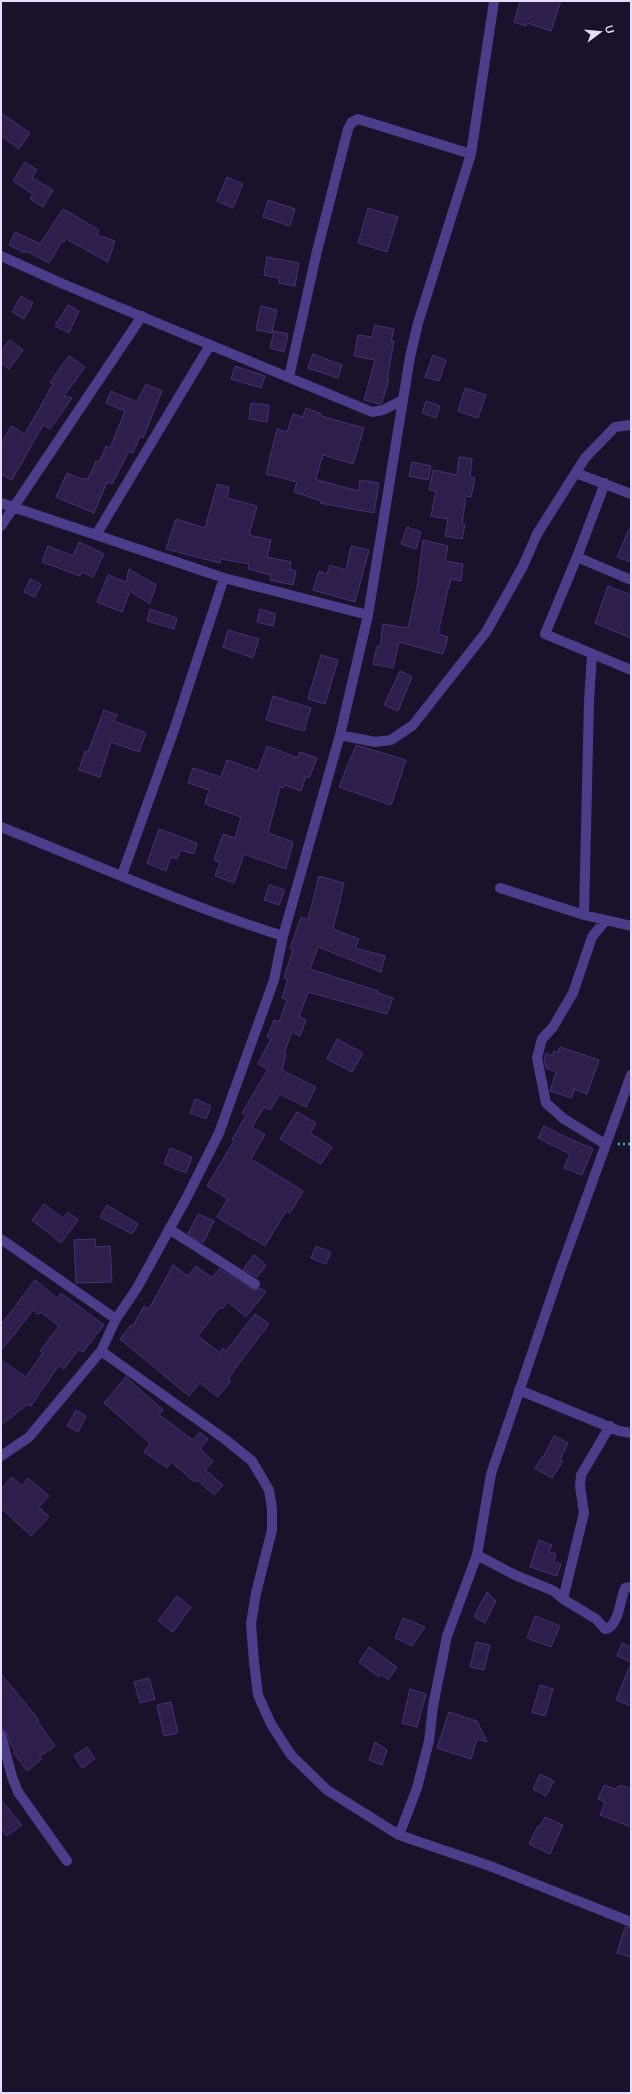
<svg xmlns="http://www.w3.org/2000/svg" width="632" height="2094" viewBox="0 0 632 2094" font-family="Mulish,sans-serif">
<rect width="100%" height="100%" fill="#1a122b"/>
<path fill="#2e1e4c" stroke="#483078" d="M520,1h41l-10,30 -24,-8 -1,3 -12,-4z
M1,113l29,20 -11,16 -18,-13z
M25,162l12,8 -5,8 21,12 -10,17 -13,-8 3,-5 -20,-13z
M227,177l16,7 -10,24 -16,-7z
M268,200l27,9 -5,17 -27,-9z
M368,208l30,9 -11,35 -29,-9z
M63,209l36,21 -2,5 18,6 -7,21 -42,-23 -2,3 -2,-1 -13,22 -23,-12 -1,2 -16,-8 6,-13 25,12z
M267,257l32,6 -4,23 -16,-3 1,-5 -16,-3z
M21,296l12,7 -9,16 -12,-7z
M68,305l11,6 -10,22 -14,-7z
M261,306l16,4 -5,23 -16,-3z
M375,325l19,4 -3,12h3l-7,38h2l-7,24 -3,1 -15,-4 11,-40 -21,-4 4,-21 14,2z
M274,331l14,3 -4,18 -14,-4z
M10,340l13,10 -14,19 -8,-6v-12z
M313,354l29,11 -4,13 -30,-10z
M433,355l13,5 -7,21 -14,-4z
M69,356l16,11 -21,29 8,2 -22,31 -7,-4 -31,55 -11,-6v-30l10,-18 14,8 28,-50 -3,-2z
M235,366l30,10 -4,12 -30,-9z
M146,384l16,7 -19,47 -3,-2 -7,17 -4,-2 -17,33 -5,-2 -13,31 -38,-16 11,-24 17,7 1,-2 3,1 8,-18 3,1 7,-16 4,2 15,-37 -19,-8 5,-12 26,11z
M465,388l21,7 -8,23 -20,-7z
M426,401l14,5 -4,12 -14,-5z
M251,403l18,2 -2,17 -18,-3z
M306,408l16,6 -1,2 43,12 -11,36 -30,-9 -7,23 1,2 42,11 1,-11 19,3 -5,30 -54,-10 1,-2 -27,-9 3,-10 -31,-8 11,-45 10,3 6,-18 10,3z
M459,457l13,2 -2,18 5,1 -4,19 -5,-1 -4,28 3,1 -3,14 -17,-3 3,-17 -17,-3 5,-25 -7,-1 4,-20 24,5z
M412,462l19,4 -3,14 -19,-4z
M217,484l12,3 -2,11 30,8 -8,29 22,5 -4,17 24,5 -1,7 6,2 -3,14 -23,-5 1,-5 -23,-6 1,-5 -28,-5 -1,4 -54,-14 10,-30 29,9z
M631,525v37l-14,-5z
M407,527l14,5 -5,17 -15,-5z
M423,540l25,6 -3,15 18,3 -2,17 -10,-2 -4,14 -9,41 10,3 -5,17 -44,-12 -6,26 -20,-4 4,-18 3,1 3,-23 25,4 9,-40z
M79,542l25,12 -11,23 -11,-5 -2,4 -38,-14 6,-16 25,10z
M351,546l18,4 -14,52 -42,-12 6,-19 8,3 3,-9 16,5z
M129,569l27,16 -6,19 -20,-13 -8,21 -25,-10 11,-27 18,7z
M30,579l11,5 -6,13 -11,-5z
M608,586l23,9v43l-36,-15z
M150,609l27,9 -3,11 -27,-8z
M260,609l16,5 -3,12 -16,-4z
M228,630l31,9 -6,19 -30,-11z
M321,655l17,5 -13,44 -17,-5z
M400,671l12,6 -14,34 -14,-6z
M273,696l38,12 -7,23 -38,-11z
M104,710l13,5 -3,6 32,12 -7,19 -28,-10 -11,35 -21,-7 6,-19 3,1z
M356,745l50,15 -15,45 -52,-18z
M267,746l31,12 2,-6 17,6 -8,20 -3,-2 -5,15 -16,-6 -2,3 -3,-1 -12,46 25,9 -7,27 -42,-15 -10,29 -19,-7 5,-14 -6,-2 9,-26 12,4 6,-21 -36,-13 4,-14 -21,-7 5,-15 28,9 6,-17 31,11z
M159,829l38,14 -3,11 -13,-4 -4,9 -6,-2 -5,14 -19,-8z
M319,876l25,7 -11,46 26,10 -4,9 30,8 -4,16 -63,-25 -8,22 68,22v2l15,5 -6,16 -79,-22 -9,25 7,3 -6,16 -8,-4 -8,21 2,1 -4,16 34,17 -10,20 -26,-13 -10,16 -6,-3 -12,20 13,8 -14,24 52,32 -13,22 -4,-2 -21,35 -48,-29 11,-18 -21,-13 27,-45 -2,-1 14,-24 -4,-3 26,-44 -10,-5 13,-25 -4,-2 7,-17 5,2 8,-22 -5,-2 6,-19 -4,-1 9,-29 -3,-1 11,-31 7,3z
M269,885l16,5 -6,15 -15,-5z
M337,1039l26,14 -11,19 -25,-13z
M560,1047l39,13 -12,34 -13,-5 -2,9 -22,-7 6,-19 -10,-4 -2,-9 2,-6 7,3 1,-5 4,2z
M195,1099l16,7 -5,13 -16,-6z
M297,1112l19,11 -6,10 22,14 -11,17 -41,-25z
M544,1126l15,8 34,15 -11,26 -18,-7 6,-14 -32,-16z
M170,1148l22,9 -6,16 -22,-9z
M44,1204l19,14 5,-6 10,8 -17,23 -29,-23z
M107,1205l31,19 -6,10 -32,-17z
M198,1214l16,7 -11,22 -15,-9z
M95,1239l1,8 14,-1 2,36 -36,1 -2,-43z
M316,1246l15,6 -5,12 -15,-6z
M254,1255l12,10 -9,12 -14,-8z
M173,1265l15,11 8,-10 16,12 7,-9 33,20 3,1 5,-2 6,4 -20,25 -18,-15 -6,7 -2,-2 -22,29 22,17 3,-5 3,3 29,-37 14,10 -29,38 -12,17 3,2 -13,16 -18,-14 -11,13 -69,-57 11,-14 2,1 11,-20 5,3z
M35,1280l22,18 4,-5 43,32 -21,27 -4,-3 -15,20 -5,-4 -28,41 -3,-2 -27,21v-65l25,17 17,-24 -3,-2 19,-25 -18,-14 -3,3 -5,-5 -32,41v-26z
M126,1377l37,33 -4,5 34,25 7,-8 8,7 -8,10 13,12 -8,9 18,15 -9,10 -17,-15 -2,2 -24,-20 -4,6 -23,-16 6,-9 -46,-40z
M76,1410l10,6 -8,16 -11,-6z
M554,1436l14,7 -8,17 3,1 -11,17 -17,-10 8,-12h1z
M12,1477l10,9 6,-8 21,18 -10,11 10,10 -18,19 -30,-28v-19z
M539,1540l13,5 -3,7 7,2 -2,8 7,2 -4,12 -27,-9z
M487,1592l9,9 -11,22 -11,-6z
M177,1596l14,11 -18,25 -15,-11z
M535,1616l25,10 -9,21 -24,-9z
M403,1618l22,9 -13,19 -17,-8z
M476,1642l14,3 -6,25 -14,-3z
M622,1643l9,4v15l-14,-6z
M369,1647l28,20 -9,13 -7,-6 -2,3 -20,-15z
M631,1663v43l-15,-6z
M1,1674l38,46 -2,1 18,25 -16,11 3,2 -15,12 -14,-19 2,-2 -5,-6 -4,-13 -5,-2z
M149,1678l6,21 -15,4 -6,-21z
M540,1685l13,4 -8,27 -13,-4z
M410,1689l16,5 -9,33 -15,-4z
M171,1702l7,31 -14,3 -7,-31z
M449,1712l28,9 10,21 -10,-3 -6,20 -34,-11z
M375,1742l12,8 -5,15 -13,-5z
M87,1747l8,12 -13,9 -8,-12z
M540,1774l14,7 -8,15 -13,-7z
M604,1785l11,4 5,-4 11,4v38l-31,-12 5,-13 -7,-3z
M1,1800l21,25 -15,11 -6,-7z
M545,1817l18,8 -13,29 -21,-10 9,-18 2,1z
M625,1927l6,1v29l-14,-4z"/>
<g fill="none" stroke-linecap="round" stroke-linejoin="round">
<path stroke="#32b2bd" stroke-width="2.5" stroke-dasharray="2 3" stroke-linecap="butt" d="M618,1144h13"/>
<path stroke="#4b3d8a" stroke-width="10" d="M1,256l62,28 309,128 11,-2 20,-10
M289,377l28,-126 31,-122 4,-7 6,-3 113,35
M576,473l55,21
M605,483l-28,74 -32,77 86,36
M1,503l223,75 144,37
M1,526l141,-210
M96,535l114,-190
M577,557l54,23
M340,735l35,7 16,-2 22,-15 73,-93 37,-66 14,-32 48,-76 30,-31 16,-2
M1,827c93,37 186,79 282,109
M122,875l52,-145 50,-152
M500,888l84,27 47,11
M584,915l5,-214 3,-47
M605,1144l-41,-25 -18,-16 -9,-45 5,-19 11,-12 20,-34 19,-56 13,-16
M169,1229l86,55
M1,1239l115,80
M101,1351l125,89 26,21 17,29 3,19v21l-16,63 -5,31 3,38 4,33 13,29 20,31 36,35 72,45 91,31 141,56
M519,1390l100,41 12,2
M1,1456l28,-19 72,-86 15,-32 21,-31 50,-91 32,-64 55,-153 9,-44 57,-201 28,-120 42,-258 8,-34 53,-169 23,-153
M477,1555l38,20 39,16 9,8 33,20 9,10c14,-2 15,-30 20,-41l6,-1
M563,1599l21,-86 -4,-27 1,-11 29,-49
M1,1735l11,42 6,15 49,69
M399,1835l18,-47 12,-47 4,-35 14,-70 30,-81 14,-81 69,-203 71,-196"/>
</g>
<rect width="632" height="2094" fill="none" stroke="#e5dcff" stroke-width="4"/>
<g transform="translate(600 32) rotate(74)" stroke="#1a122b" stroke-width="3" paint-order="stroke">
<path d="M0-3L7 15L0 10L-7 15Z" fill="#e5dcff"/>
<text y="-6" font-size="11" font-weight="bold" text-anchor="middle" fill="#e5dcff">U</text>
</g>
</svg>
